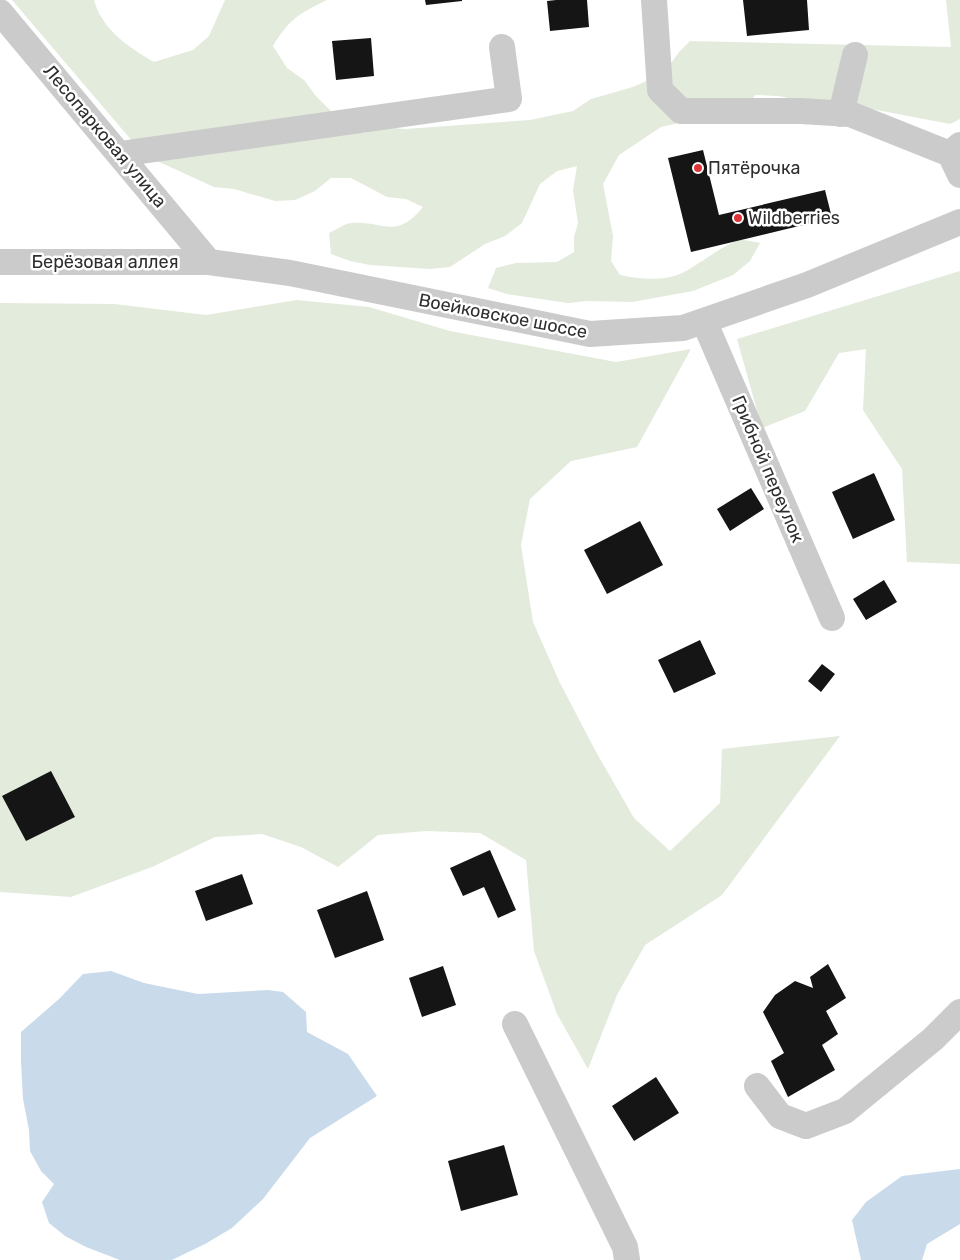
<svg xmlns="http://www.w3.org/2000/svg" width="960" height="1260" viewBox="0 0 960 1260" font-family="Rubik,sans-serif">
<rect width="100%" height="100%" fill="#fff"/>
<path fill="#e3ebdc" d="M12,0h82c2,6 4,13 8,18 11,19 33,33 52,44l39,-12 16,-14 16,-36h102c-28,14 -37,18 -54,46l14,22 17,12 12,16 14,14 13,18 21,5 19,-6 22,2 125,-9 43,-9 18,-12 42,-12 18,-8 17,-12 12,-16 10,-10 261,6 -5,-47h14v119l-10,5 -110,-21 -20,1 -42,-8 -22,-1 -16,14 -79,18 -42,28 -16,29 10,52 -2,25 9,14c20,4 45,7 64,-3 13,-6 44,-31 57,-32 6,0 13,2 19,3l-10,18 -17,14 -40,16 -61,11 -44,-1 -20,2 -61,-9 -19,-6 8,-20 20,-5 41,-1 17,-10v-15l4,-14 -5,-33 4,-24 -20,5 -17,13 -18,39 -17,13 -20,8 -35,23 -20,2 -60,-4 -20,-4 -19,-7 -2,-21c7,-3 15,-9 22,-10 33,-3 44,18 72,-16l-17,-8 -19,-2 -36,-19h-20l-16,13 -20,9 -20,1 -41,-12 -20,-2 -70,-32z
M960,271v293l-53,-2 -5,-93 -39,-59 3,-61 -27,4 -34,58 -43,17 -25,-89z
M297,300l72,7 81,24 166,31 75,-13 -54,98 -66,14 -41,38 -9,46 12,77 27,61 35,67 39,68 36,33 50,-48 2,-54 118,-13 -118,159 -77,50 -28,50 -29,74 -31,-55 -23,-63 -8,-91 -46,-27 -54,-2 -48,4 -40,32 -37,-20 -39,-13 -47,3 -63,30 -81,30 -71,-5v-589l114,1 92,11z"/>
<path fill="#c9dbeb" d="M111,971l33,12 54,11 70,-4 15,2 23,20 1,20 41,22 29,42 -67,42 -47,61 -31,29 -27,16 -33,16h-52l-34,-13 -21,-11 -16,-13 -7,-21 12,-18 -13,-13 -11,-20 -1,-21 -6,-31 -2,-37v-30l38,-33 24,-25z
M960,1169v55l-33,20 -5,16h-61l-9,-40 14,-18 36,-26z"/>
<path fill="#151515" d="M425,0h37v1l-36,4z
M556,0h31l2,27 -39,4 -3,-30z
M743,0h64l2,30 -62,6z
M371,38l3,38 -38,4 -4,-39z
M703,150l16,65 106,-25 7,28 -141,34 -23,-94z
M874,473l21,47 -42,19 -21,-47z
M751,488l13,21 -34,22 -13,-22z
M640,521l23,44 -56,29 -23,-44z
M884,580l13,22 -31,18 -13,-21z
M700,640l16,34 -42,19 -16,-33z
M822,664l13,10 -14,18 -13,-11z
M51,771l24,46 -49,24 -24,-45z
M490,850l26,60 -18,8 -14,-31 -21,9 -13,-28z
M242,874l11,30 -47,17 -11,-30z
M367,891l17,49 -49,18 -18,-48z
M828,964l18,34 -20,13 12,23 -16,11 13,25 -47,27 -17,-36 13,-8 -21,-41 12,-17 20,-14 18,7 -3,-11z
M443,966l13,39 -34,12 -13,-39z
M656,1077l23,36 -45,28 -22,-35z
M504,1145l14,50 -57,16 -13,-50z"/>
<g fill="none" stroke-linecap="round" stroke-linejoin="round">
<path stroke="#cbcbcb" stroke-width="26" d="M654,0l6,90 21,21h120l49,3 100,40
M0,12l209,250
M841,114l14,-59
M960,145l-10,9 10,21
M120,154l389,-55 -7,-52
M0,262h209l81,11 300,61 93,-6 124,-43 153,-63
M704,321l128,297
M515,1024l110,223 2,13
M757,1086l23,30 26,10 39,-15 88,-72 27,-27"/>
</g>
<g fill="#e03538" stroke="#fff" stroke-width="2">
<circle cx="698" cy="168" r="5"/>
<circle cx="738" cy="218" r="5"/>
</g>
<g text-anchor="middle" stroke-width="5" stroke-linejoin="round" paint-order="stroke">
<g font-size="18" fill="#2e2e2e" stroke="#fff">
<text transform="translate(105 136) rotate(50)" y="6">Лесопарковая улица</text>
<text x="105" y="268">Берёзовая аллея</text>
<text transform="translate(503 316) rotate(11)" y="6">Воейковское шоссе</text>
<text transform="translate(768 469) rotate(67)" y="6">Грибной переулок</text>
</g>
<g font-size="18" fill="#2e2e2e" stroke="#fff" text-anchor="start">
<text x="708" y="174">Пятёрочка</text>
<text x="748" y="224">Wildberries</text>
</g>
</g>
</svg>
